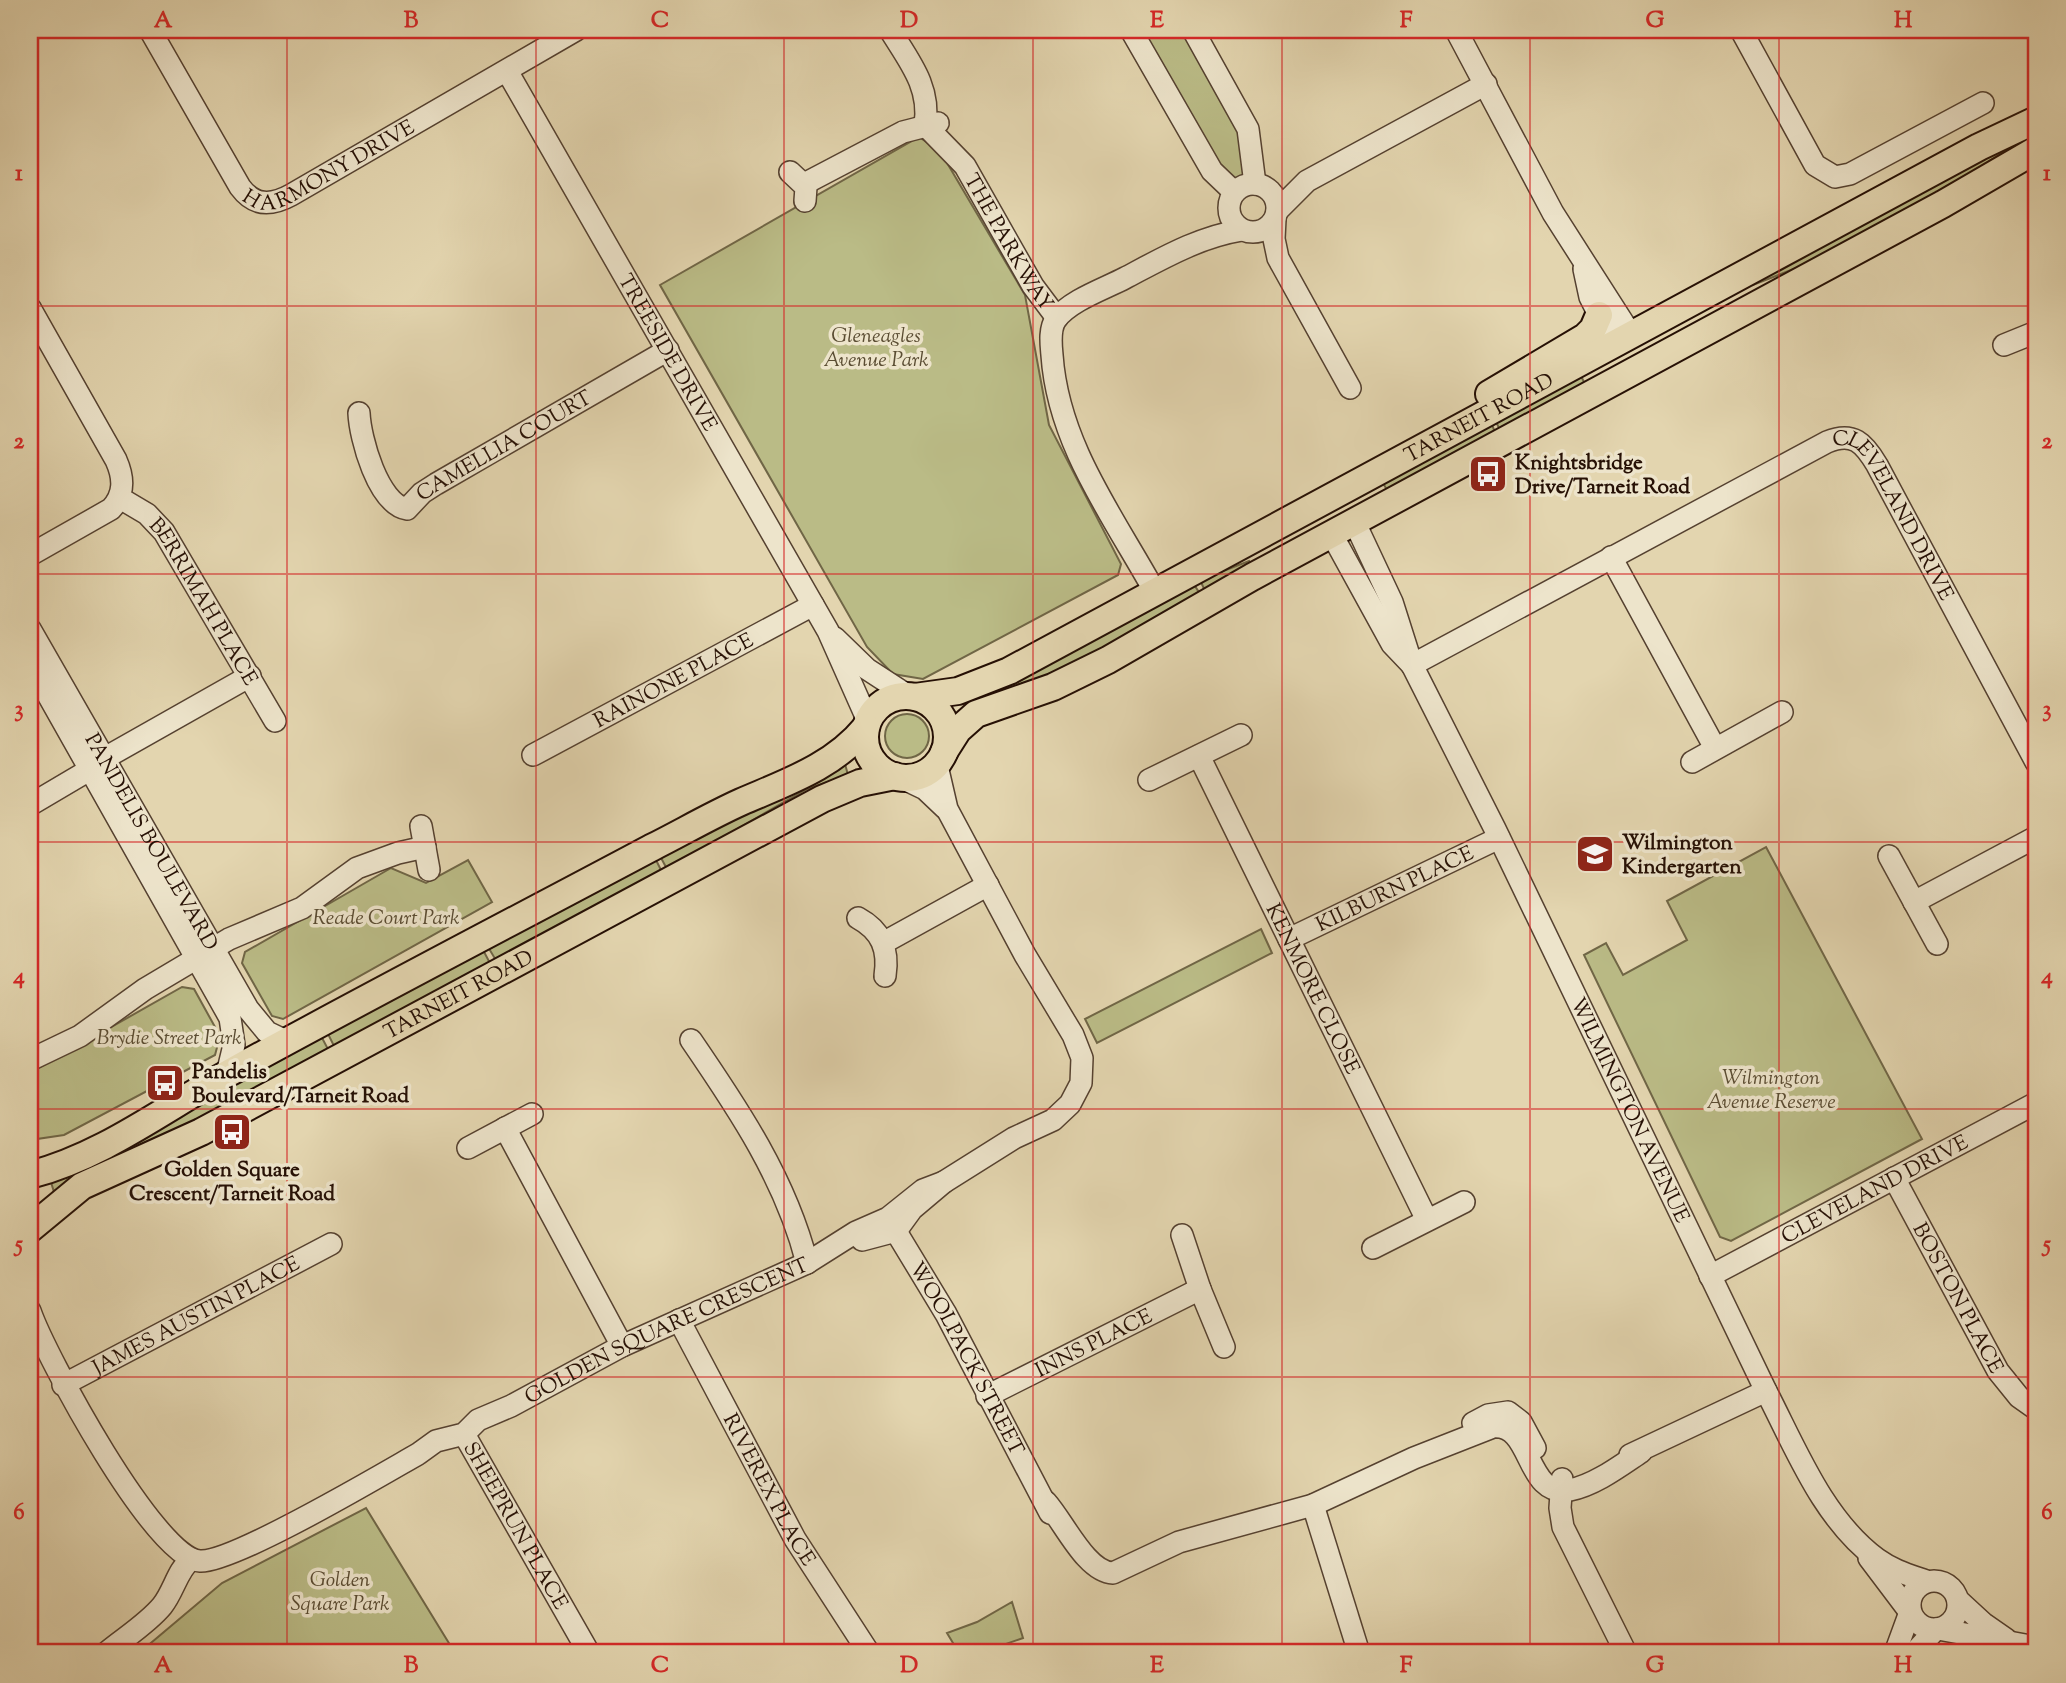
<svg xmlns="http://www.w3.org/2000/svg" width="2066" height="1683" viewBox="0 0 2066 1683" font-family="'Sorts Mill Goudy',serif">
<rect width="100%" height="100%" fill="#e3d5af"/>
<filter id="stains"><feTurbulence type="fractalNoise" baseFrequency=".00286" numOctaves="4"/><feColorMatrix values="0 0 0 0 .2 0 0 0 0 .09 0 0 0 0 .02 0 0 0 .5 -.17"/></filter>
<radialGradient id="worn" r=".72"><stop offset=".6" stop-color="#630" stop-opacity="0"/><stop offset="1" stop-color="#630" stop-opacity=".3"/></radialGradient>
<path fill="#babb86" stroke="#706646" stroke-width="2" d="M1141,30h43l56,98 5,49 -14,8z
M919,137l21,14 85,144 24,130 72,139 -3,11 -195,104 -30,-5 -26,-27 -207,-362z
M1999,144l4,8 -65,42 -129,69 -56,22 -2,-8z
M1578,370l7,14 -85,46 -7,-14z
M1492,425l3,7 -108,58 -7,-12z
M1249,561l3,7 -46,25 -6,-13z
M1193,583l9,14 -141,75 -55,18 -1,-7z
M885 736a22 22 0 1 1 44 0a22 22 0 1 1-44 0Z
M845,764l3,11 -41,14 -140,80 -7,-13z
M1766,847l156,292 -191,102 -11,-4 -136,-282 22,-12 17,32 64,-35 -20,-39z
M655,858l7,14 -165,90 -9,-15z
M468,860l24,42 -209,117 -11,-3 -30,-53 3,-11 146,-84 35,15z
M1261,929l11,24 -175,90 -12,-24z
M483,950l8,15 -156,83 -8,-16z
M182,987l12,2 26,47 -5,19 -151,80 -34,5v-67z
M321,1036l8,15 -128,69 -122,56 -25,16 -4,-13z
M366,1508l89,145h-316l83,-70z
M1012,1602l11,36 -43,15h-21l-12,-20 30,-11z"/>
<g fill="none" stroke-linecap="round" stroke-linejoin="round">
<defs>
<g id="minor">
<path id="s1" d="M150,30l90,157c14,19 31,19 51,8l285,-165"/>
<path d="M890,30c19,31 41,57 35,95"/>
<path d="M1131,30l81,141 22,21"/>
<path d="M1193,30l55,99 7,55"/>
<path d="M1456,30l97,183 78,122"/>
<path d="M1741,30l74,135 20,12 15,-3 133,-71"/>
<path id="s2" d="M507,71l321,560 40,90"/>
<path id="s3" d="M925,125l40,41 68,120 24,32"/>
<path d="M790,172l16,15 -1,14"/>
<circle cx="1253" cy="208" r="24"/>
<path d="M804,184l99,-52 35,-9"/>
<path d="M1277,211l30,-30 179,-97"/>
<path d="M1275,219l-1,20 4,19 72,130"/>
<path d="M1584,269l6,28 24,47"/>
<path d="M30,308l86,152c8,18 9,34 -5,49l-81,46"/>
<path d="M2004,345l32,-13"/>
<path id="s4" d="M359,413c1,25 19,91 48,96l15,-16 14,-9 232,-134"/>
<path id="s5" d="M120,498l27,16 17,18 111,189"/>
<path id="s6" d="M1354,521l38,81 20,63 83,164 271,562c30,58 57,128 111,168 15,11 32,16 49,22"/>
<path d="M1331,533l61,111 20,21"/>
<path d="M1611,557l104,191"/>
<path d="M1155,592c-42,-76 -97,-148 -103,-237 -1,-11 -3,-26 4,-36 15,-19 48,-30 69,-41 38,-20 74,-41 117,-48"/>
<path id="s7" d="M30,629l218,380 19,23 21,10"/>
<path d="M835,638l32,31 40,26"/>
<path d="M30,663l200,355 4,27 -7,29"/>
<path id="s8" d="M1412,665l415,-223c26,-11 37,1 50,23l159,297"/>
<path id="s9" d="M533,755l280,-150"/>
<path id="s10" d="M1199,756l228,464"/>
<path d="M105,758l145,-82"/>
<path d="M1692,762l90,-50"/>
<path d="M902,778l23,11 20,19"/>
<path d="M1149,780l92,-45"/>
<path d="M30,805l61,-36"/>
<path d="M421,826l8,44"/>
<path d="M1889,856l48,88"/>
<path d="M1914,902l122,-65"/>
<path d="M858,918c24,13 31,32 27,58"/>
<path id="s11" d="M1289,939l210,-101"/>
<path d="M883,943l105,-58"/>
<path d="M691,1040c48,70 95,140 116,223"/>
<path d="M30,1060l50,-24 65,-47 84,-50 73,-31 55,-40 41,-15 27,-6"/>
<path d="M505,1128l117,218"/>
<path d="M468,1148l64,-34"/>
<path id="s12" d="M1894,1178l104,193 21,26 17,12"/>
<path id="s13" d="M889,1220l57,94 104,199"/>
<path d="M1182,1235l18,54 24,58"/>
<path d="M862,1240l34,-9 16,-22 32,-27 70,-44 39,-18 17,-16 11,-21 1,-25 -9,-23 -48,-80 -78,-146 -9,-39 4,-14"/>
<path d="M1373,1248l91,-46"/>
<path id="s14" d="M1710,1276l326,-173"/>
<path id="s15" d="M30,1311c15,44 125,248 170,250 33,2 181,-86 218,-107l18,-13 28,-7 14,-14 33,-14 111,-60 185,-83 49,-31 32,-14 35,-28 21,-8"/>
<path id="s16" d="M679,1320l116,219 74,114"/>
<path id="s17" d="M63,1385l268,-141"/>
<path id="s18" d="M987,1396l213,-107"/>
<path d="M1473,1423l15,-8 20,-3 13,10 14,26"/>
<path id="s19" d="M464,1434l125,219"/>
<path d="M1630,1455l136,-64"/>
<path d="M1562,1479l-2,29 3,19 63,126"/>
<path d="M1046,1502c18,20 40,70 67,71l66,-31 134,-37 101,-47 79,-31c41,-4 31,71 77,63 25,-5 50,-24 71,-38"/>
<path d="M1313,1505l46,148"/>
<path d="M1869,1558l40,53"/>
<circle cx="1934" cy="1605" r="24"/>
<path d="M1958,1600l25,23 23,16"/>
<path d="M1938,1629l98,18"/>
<path d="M106,1653c18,-15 41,-29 56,-47 12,-15 15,-35 29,-47"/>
<path d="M1895,1653l15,-41"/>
<path d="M1914,1653l22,-24"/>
</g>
<g id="major">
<path d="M1489,394l96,-57 8,-8 6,-14"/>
<circle cx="906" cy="737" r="41"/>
<path id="s20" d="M915,697l43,-6 51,-20 970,-524 57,-27"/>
<path d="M944,752l14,-22 18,-16 77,-27 55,-27 144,-83 691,-373 93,-54"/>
<path d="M30,1175c73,-19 132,-65 197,-101 140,-77 283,-151 424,-226 30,-15 59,-32 90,-46 46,-20 92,-35 125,-75"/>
<path id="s21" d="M30,1229l52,-43 119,-54 621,-333 38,-16 35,-7"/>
</g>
</defs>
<use href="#minor" stroke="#554130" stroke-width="24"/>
<use href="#major" stroke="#261005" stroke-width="30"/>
<use href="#minor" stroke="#ede4cb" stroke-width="21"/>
<use href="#major" stroke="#e3d5af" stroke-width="26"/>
</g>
<path fill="none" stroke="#d62828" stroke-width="2" stroke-opacity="0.55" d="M287,30v1623M536,30v1623M784,30v1623M1033,30v1623M1282,30v1623M1530,30v1623M1779,30v1623M30,306h2006M30,574h2006M30,842h2006M30,1109h2006M30,1377h2006"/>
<defs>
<symbol id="bus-square" viewBox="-11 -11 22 22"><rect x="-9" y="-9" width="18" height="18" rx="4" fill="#8f2418" stroke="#ede4cb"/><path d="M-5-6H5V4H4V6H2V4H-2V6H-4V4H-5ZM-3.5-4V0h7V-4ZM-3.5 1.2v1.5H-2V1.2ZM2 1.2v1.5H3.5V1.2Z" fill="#fff"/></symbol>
<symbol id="school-square" viewBox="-11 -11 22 22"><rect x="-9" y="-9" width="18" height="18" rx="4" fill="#8f2418" stroke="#ede4cb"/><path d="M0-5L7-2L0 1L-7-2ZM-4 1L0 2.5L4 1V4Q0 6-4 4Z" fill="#fff"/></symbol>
</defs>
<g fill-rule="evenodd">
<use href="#bus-square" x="1466" y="452" width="44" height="44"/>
<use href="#school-square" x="1573" y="832" width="44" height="44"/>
<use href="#bus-square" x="143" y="1061" width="44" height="44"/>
<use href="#bus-square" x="210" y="1110" width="44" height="44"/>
</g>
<g text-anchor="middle" stroke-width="7" stroke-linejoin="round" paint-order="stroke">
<g font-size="21" fill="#261005" stroke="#ede4cb">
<text dy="7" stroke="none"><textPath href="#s1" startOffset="284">HARMONY DRIVE</textPath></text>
<text dy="7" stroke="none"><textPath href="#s3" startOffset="145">THE PARKWAY</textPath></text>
<text dy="7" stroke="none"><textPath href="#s2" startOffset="324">TREESIDE DRIVE</textPath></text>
<text dy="7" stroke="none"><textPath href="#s20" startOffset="632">TARNEIT ROAD</textPath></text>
<text dy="7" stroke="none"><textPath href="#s4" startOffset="229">CAMELLIA COURT</textPath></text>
<text dy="7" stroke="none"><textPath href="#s8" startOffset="581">CLEVELAND DRIVE</textPath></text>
<text dy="7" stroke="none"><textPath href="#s5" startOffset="136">BERRIMAH PLACE</textPath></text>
<text dy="7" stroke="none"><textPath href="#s9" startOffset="159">RAINONE PLACE</textPath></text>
<text dy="7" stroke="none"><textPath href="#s7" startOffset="245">PANDELIS BOULEVARD</textPath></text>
<text dy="7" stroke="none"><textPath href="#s11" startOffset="117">KILBURN PLACE</textPath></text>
<text dy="7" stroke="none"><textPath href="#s10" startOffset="259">KENMORE CLOSE</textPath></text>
<text dy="7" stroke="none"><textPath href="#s21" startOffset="490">TARNEIT ROAD</textPath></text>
<text dy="7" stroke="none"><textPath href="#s6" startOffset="651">WILMINGTON AVENUE</textPath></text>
<text dy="7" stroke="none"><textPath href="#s14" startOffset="186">CLEVELAND DRIVE</textPath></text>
<text dy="7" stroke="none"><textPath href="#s12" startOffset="136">BOSTON PLACE</textPath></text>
<text dy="7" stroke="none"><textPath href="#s17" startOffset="150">JAMES AUSTIN PLACE</textPath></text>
<text dy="7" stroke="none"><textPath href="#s15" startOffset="831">GOLDEN SQUARE CRESCENT</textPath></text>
<text dy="7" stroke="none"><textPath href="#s18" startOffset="119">INNS PLACE</textPath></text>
<text dy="7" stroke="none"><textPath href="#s13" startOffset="159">WOOLPACK STREET</textPath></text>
<text dy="7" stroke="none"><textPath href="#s16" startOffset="192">RIVEREX PLACE</textPath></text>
<text dy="7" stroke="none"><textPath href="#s19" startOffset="105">SHEEPRUN PLACE</textPath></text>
</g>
<g font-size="21" font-style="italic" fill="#5a4c32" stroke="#ede4cb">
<text x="876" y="342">Gleneagles<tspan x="876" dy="24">Avenue Park</tspan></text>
<text x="386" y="924">Reade Court Park</text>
<text x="169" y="1044">Brydie Street Park</text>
<text x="1771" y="1084">Wilmington<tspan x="1771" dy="24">Avenue Reserve</tspan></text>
<text x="340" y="1586">Golden<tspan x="340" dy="24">Square Park</tspan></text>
</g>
<g font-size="21" font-weight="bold" fill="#261005" stroke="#ede4cb" text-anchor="start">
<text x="1515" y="469">Knightsbridge<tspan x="1515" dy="24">Drive/Tarneit Road</tspan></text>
<text x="1622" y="849">Wilmington<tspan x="1622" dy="24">Kindergarten</tspan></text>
<text x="192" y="1078">Pandelis<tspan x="192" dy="24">Boulevard/Tarneit Road</tspan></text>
<text x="232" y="1176" text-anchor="middle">Golden Square<tspan x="232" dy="24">Crescent/Tarneit Road</tspan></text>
</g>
</g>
<rect width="2066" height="1683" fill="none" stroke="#e3d5af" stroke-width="77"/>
<rect x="38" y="38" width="1990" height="1606" fill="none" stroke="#d62828" stroke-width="2.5"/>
<g font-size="23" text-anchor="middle" font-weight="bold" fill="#d62828">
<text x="163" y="27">A</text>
<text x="411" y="27">B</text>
<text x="660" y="27">C</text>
<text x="909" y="27">D</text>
<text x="1157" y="27">E</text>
<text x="1406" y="27">F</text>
<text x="1655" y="27">G</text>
<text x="1903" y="27">H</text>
<text x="19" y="180">1</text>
<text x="2047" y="180">1</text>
<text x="19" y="448">2</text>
<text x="2047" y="448">2</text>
<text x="19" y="716">3</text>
<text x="2047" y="716">3</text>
<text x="19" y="983">4</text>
<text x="2047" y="983">4</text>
<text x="19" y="1251">5</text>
<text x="2047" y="1251">5</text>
<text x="19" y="1519">6</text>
<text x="2047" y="1519">6</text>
<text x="163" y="1672">A</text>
<text x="411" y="1672">B</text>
<text x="660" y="1672">C</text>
<text x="909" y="1672">D</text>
<text x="1157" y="1672">E</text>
<text x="1406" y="1672">F</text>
<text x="1655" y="1672">G</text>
<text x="1903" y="1672">H</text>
</g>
<rect width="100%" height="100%" filter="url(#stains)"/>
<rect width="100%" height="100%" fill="url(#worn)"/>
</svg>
